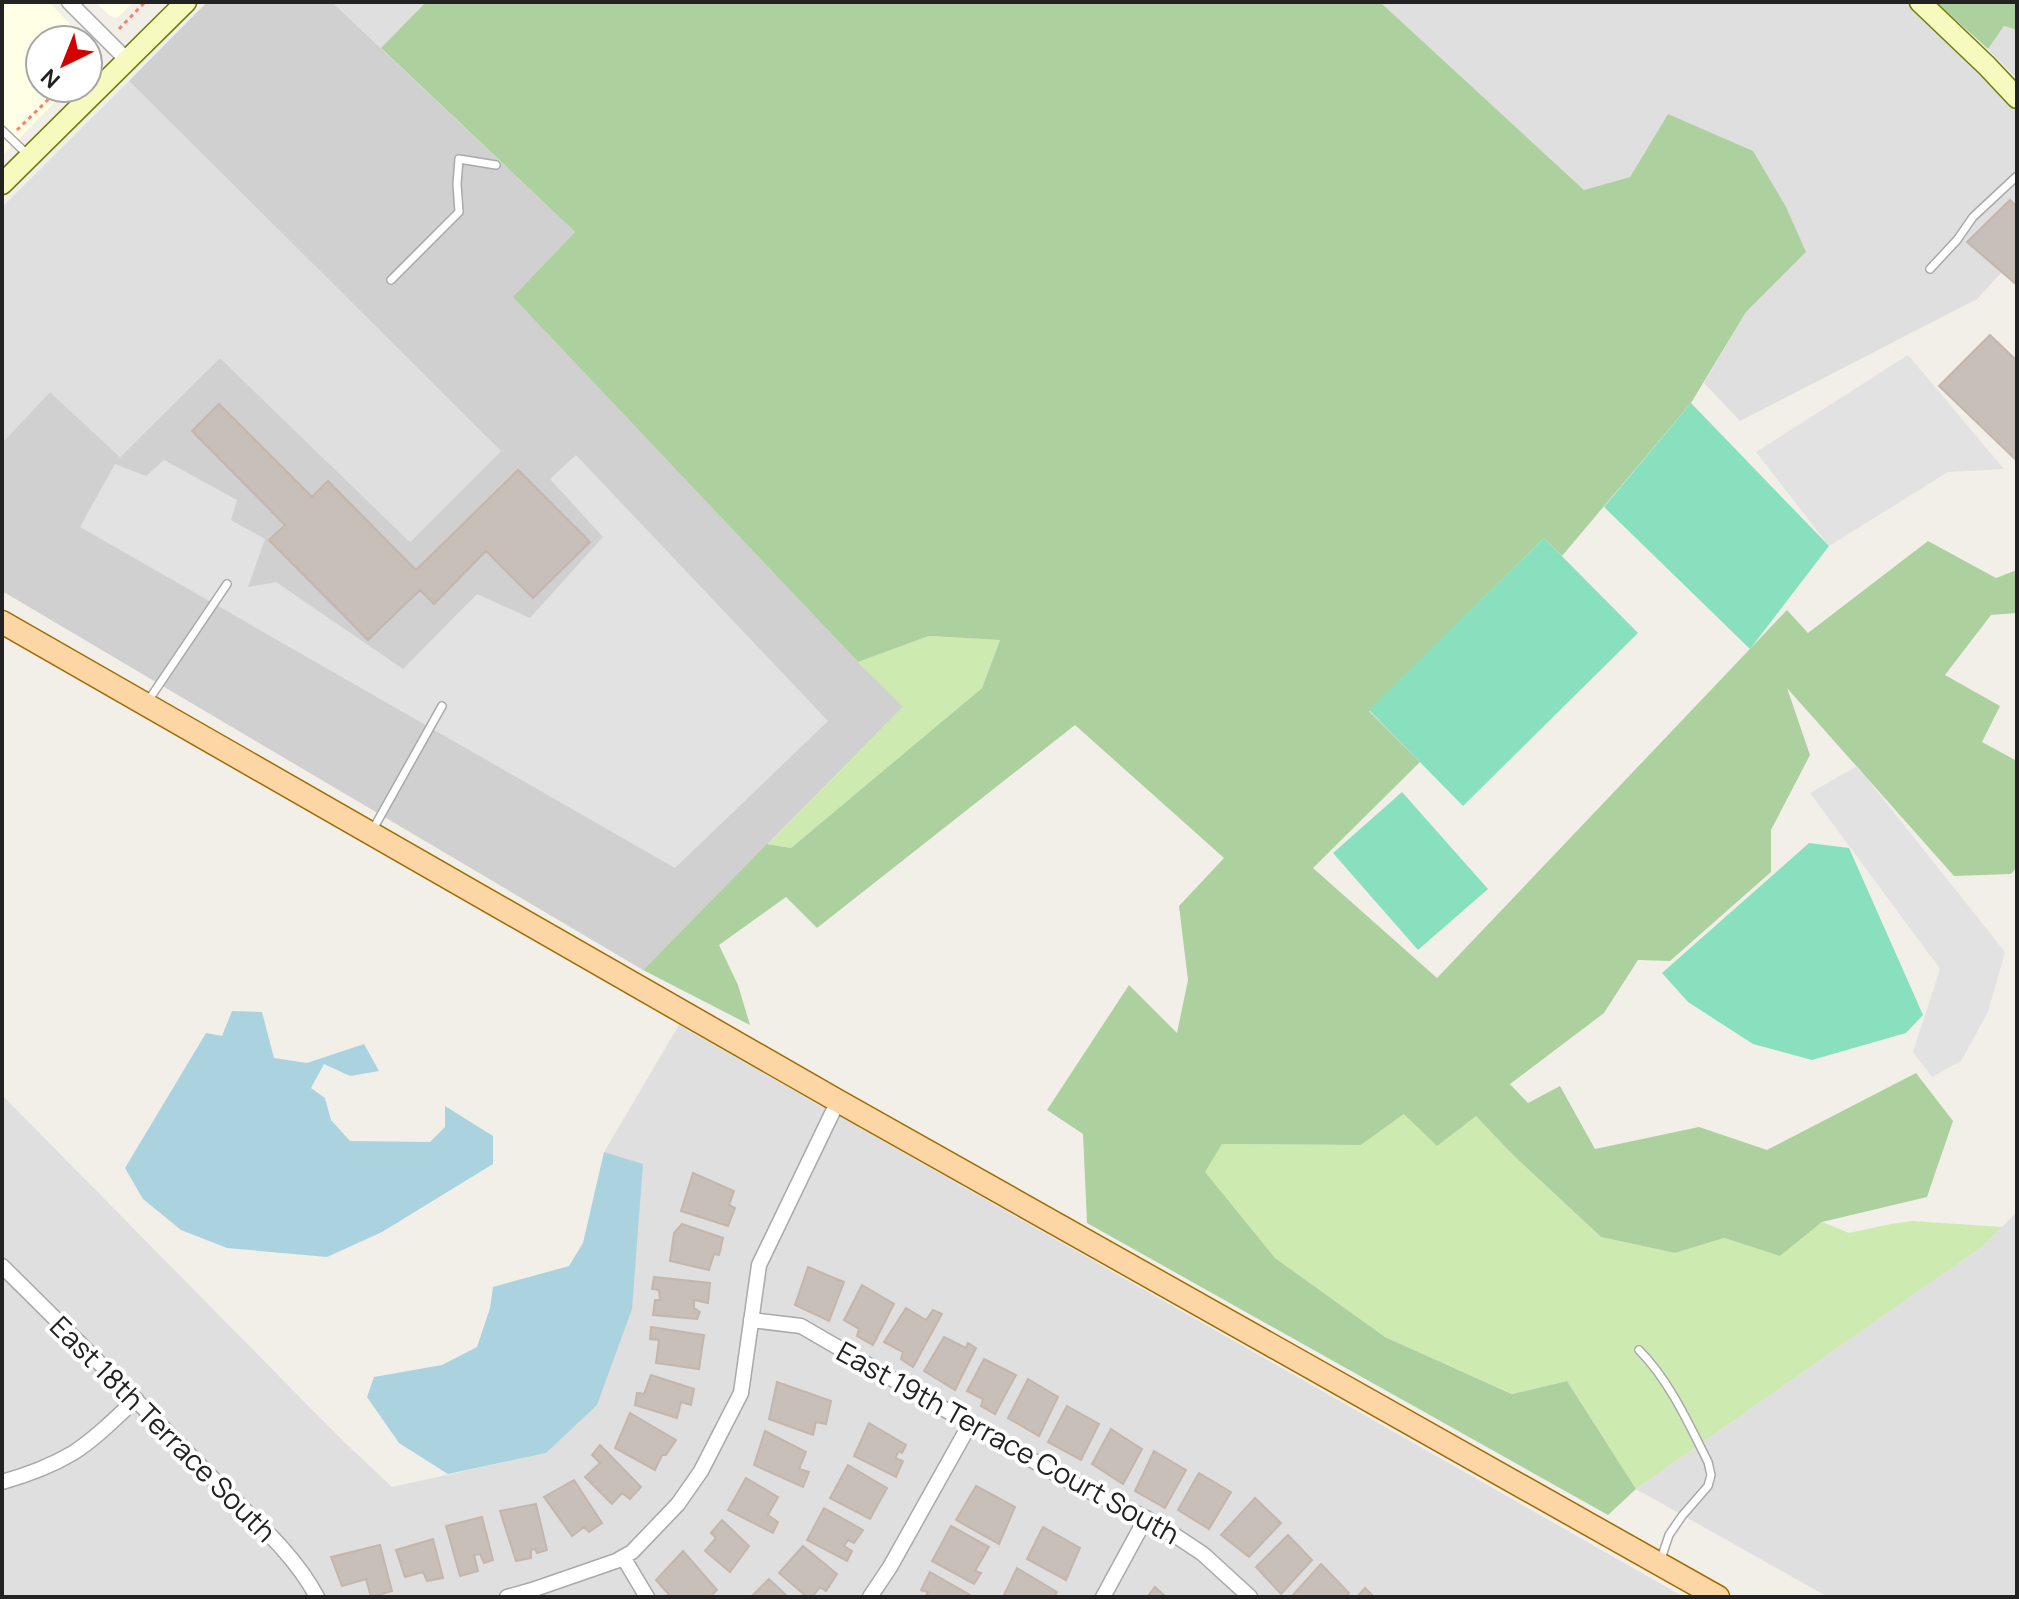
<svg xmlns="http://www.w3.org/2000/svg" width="2019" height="1599" viewBox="0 0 2019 1599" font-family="Manrope,sans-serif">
<rect width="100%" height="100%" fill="#f2efe9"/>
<path fill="#e0dfdf" d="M332,2h94l-45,46z
M1380,2h526l111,109v145l-40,43 -237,122 -36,-38 42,-71 60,-60 -138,-138 -38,63 -46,13z
M2004,26l13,4v49l-29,-30z
M129,81l372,370 -91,91 -190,-184 -100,99 -70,-65 -48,51v-236z
M679,1025l1005,572h-1682v-502l337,342 53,50 154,-34 97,-288 -39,-13z
M2017,1212v385h-189l-192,-108 347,-243z"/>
<path fill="#ffffe5" d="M2,2h47l36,38h-45v48h29l-67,68z
M95,2h39l-17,16 -7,-2z"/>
<path fill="#d0d0d0" d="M207,2h125l243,230 -61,65 344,365 46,44 -261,264 -641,-379v-148l48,-51 70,65 100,-99 190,184 91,-91 -372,-370z"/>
<path fill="#cdebb0" d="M929,636l71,4 -18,48 -191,160 -23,-4 135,-137 -45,-45z
M1404,1114l72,2 35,37 90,84 74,16 49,-15 56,18 42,-34 27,11 42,-9 22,-3 89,6 -19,19 -347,243 -69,-108 -54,13 -128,-57 -110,-79 -71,-86 18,-28 139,1z"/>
<path fill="#add19e" d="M426,2h954l204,188 46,-13 38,-63 85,37 33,56 20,45 -60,60 -55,91 -129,153 -18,-18 -175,173 51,51 -107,106 124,110 350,-368 21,23 120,-92 68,37 21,-8v43l-26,2 -46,60 55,31 -18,36 35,19v106l-6,7 -57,2 -167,-188 23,67 -39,75v42l-101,89 -32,-1 -34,53 -94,71 18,19 32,-17 35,63 104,-22 68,23 149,-77 37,48 -26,76 -105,25 -42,34 -56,-18 -49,15 -74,-16 -90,-84 -35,-37 -39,30 -33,-32 -43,31 -139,-1 -17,28 70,86 110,79 127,57 55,-13 69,108 -28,26 -521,-292 -4,-89 -36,-24 82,-125 48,48 11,-53 -9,-74 45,-48 -149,-133 -258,203 -31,-31 -67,48 19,40 12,40 -107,-55 124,-126 24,4 191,-160 18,-48 -71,-4 -71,26 -345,-365 62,-65 -194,-184z
M1936,2h81v28l-13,-4 -16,23z"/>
<path fill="#88e0be" d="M1691,403l138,143 -79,103 -146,-142z
M1544,538l94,95 -175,173 -94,-96z
M1402,792l86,97 -70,61 -85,-97z
M1809,843l40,5 74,167 -17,18 -94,27 -59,-16 -65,-42 -26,-29z"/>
<path fill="#e2e2e2" d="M1908,355l96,114 -56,3 -119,74 -73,-94z
M576,455l252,266 -153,147 -595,-341 35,-63 31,12 18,-16 73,40 -6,20 34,19 -17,48 28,-5 127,87 74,-75 53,24 73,-81 -53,-58z
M1857,766l148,186 -17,60 -27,49 -29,16 -19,-25 27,-83 -130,-176z"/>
<path fill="#aad3df" d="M232,1011l30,1 12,46 33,5 57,-19 15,27 -29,5 -26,-12 -13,24 14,10 6,22 19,21 80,1 15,-15v-21l48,30v28l-111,68 -55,25 -100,-9 -46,-18 -38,-31 -18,-31 81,-135 16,3z
M604,1152l39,12 -11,145 -35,96 -51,48 -98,21 -49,-31 -32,-46 7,-20 68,-12 35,-18 13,-39 3,-21 76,-21 14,-23z"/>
<path fill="#c7bfb8" stroke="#c4b6ab" stroke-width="2" d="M2010,200l7,7v78l-50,-43z
M1990,335l27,26v100l-78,-75z
M219,404l93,93 16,-16 88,89 102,-100 72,72 -57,56 -47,-47 -52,53 -14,-14 -52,50 -99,-100 16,-15 -93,-94z
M693,1173l41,18 -5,14 6,3 -7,18 -47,-15z
M682,1224l41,14 -4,17 -5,-1 -5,16 -39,-9 4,-28z
M808,1267l36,15 -15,39 -34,-16z
M654,1277l56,6 -2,20 -14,-3v8l6,4 -3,7 -44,-4 2,-15h5l-1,-10 -7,-1z
M862,1285l32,19 -21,41 -16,-9 2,-7 -15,-9z
M906,1308l20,12 7,-10 9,4 -29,53 -12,-8 2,-7 -19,-10z
M651,1327l53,8 -5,34 -43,-6 3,-23 -9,-1z
M944,1337l22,11 2,-5 8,5 -21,42 -31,-19z
M984,1359l32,16 -21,39 -14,-8 2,-7 -16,-8z
M651,1375l43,14 -3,16 -10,-3 -4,16 -42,-13 2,-12 7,1z
M1028,1379l30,18 -19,39 -31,-18z
M777,1382l54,19 -5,23 -10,-2 -3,13 -44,-16z
M1067,1406l32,18 -18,36 -33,-18z
M630,1413l46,27 -10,15h-4l-7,15 -40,-22z
M869,1423l37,22 -4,8 -3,-2 -4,7 8,3 -7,16 -42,-21z
M1111,1429l31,20 -19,35 -31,-20z
M765,1431l41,21 -7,17 10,3 -6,15 -49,-22z
M600,1445l41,42 -11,12 -8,-6 -10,11 -27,-27 15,-14 -8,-8z
M1154,1451l32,19 -21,38 -30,-17z
M848,1465l39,23 -17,31 -40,-21z
M1199,1473l32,19 -22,37 -31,-19z
M746,1478l32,19 -10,18 10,7 -5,11 -45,-23z
M574,1480l28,43 -13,9 -5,-5 -12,9 -28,-39z
M976,1486l39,21 -16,37 -43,-24z
M1255,1498l26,25 -32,34 -28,-22z
M536,1504l11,46 -10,3 -2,-4 -4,1v8l-15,3 -16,-50z
M824,1508l39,22 -9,13 -6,-3 -4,6 8,5 -5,10 -40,-21z
M482,1517l11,43 -9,3 -4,-9 -6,1 4,16 -18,5 -14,-50z
M722,1520l27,26 -19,26 -25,-21 11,-13 -5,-5z
M951,1526l38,21 -14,24 6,2 -7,11 -42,-23z
M1043,1527l37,21 -14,32 -39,-21z
M1288,1535l24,25 -31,34 -25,-27z
M433,1539l10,39 -16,3 -4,-9 -18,5 -9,-27z
M380,1545l12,46 -21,6 -5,-18 -24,7 -11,-29z
M803,1546l34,28 -11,17 -6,-4 -8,10h-5l-28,-24z
M683,1551l34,39 -7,7h-39l-15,-17z
M1321,1564l28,29 -3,4h-55z
M1017,1568l40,24 -3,5h-51z
M930,1572l40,23 -1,2h-44l3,-5 -7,-2z
M769,1579l19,18h-37z
M1155,1587l11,10h-19z
M1365,1588l9,9h-17z"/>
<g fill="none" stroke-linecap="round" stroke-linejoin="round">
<defs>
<path id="lane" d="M2,130l27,26
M1930,269l27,-29 16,-23 44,-41
M391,280l68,-68 -2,-28 2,-25 37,6
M148,701l79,-117
M372,831l70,-125
M1639,1350c30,30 50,74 69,112l3,13 -3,11 -26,30 -13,19 -9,27"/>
<path id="street" d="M69,2l58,58
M2,1266c72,71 144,144 215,217 35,35 77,70 100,114
M751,1320l50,6 269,156 76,36 30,18 27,18 47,43
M2,1482c25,-7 49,-16 71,-29 23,-15 43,-35 63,-54
M623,1557l24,40
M507,1597l25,-7 84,-29 16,-9 46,-48 23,-33 40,-78 18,-128 79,-164
M870,1597l20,-30 80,-143
M1103,1597l43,-79"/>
<path id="secondary" d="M1920,2l67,64 30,32
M2,184l184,-182"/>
<path id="primary" d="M2,622l836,479 880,496"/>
</defs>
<use href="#lane" stroke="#a9a9a9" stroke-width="10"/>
<use href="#street" stroke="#a9a9a9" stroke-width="17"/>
<use href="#secondary" stroke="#707d05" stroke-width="23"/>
<use href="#primary" stroke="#a06b00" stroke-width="25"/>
<path stroke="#fa8072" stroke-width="3" stroke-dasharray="4 4" stroke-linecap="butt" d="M119,29l26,-27
M88,60l9,-8
M17,130l43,-42"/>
<use href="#lane" stroke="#fff" stroke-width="7"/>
<use href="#street" stroke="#fff" stroke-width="14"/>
<use href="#secondary" stroke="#f7fabf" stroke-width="20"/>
<use href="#primary" stroke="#fcd6a4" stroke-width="22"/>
</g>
<g text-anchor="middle" stroke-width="8" stroke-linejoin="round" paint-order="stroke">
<g font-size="28" fill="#222" stroke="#fff">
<text transform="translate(163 1429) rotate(45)" y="10">East 18th Terrace South</text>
<text transform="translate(1008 1443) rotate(29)" y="10">East 19th Terrace Court South</text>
</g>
</g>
<rect width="2019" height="1599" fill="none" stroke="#222222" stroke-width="8"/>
<g transform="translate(64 64) rotate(223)"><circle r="38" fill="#ffffff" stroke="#a7a7a7" stroke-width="2"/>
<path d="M0-6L14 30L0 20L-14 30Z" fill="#d40000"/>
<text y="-12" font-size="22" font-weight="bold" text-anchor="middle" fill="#222222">N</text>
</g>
</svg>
